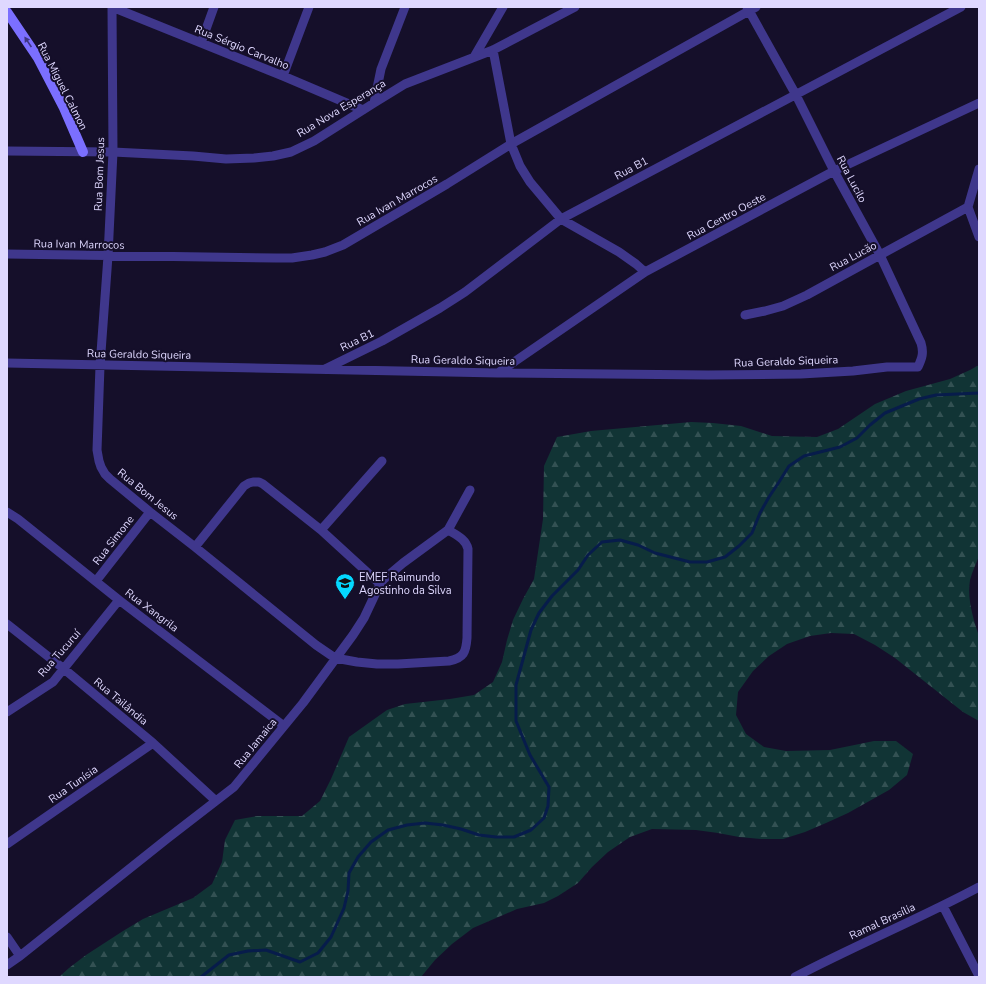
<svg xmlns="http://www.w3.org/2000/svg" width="986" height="984" viewBox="0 0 986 984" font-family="'Nunito Sans',sans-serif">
<defs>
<pattern id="forest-firs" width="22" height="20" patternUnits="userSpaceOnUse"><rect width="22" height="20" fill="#113435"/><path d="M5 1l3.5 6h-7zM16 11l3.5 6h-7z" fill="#335153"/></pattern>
</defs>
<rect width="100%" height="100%" fill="#150f2a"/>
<path fill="url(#forest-firs)" d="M979,365v191c-3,8 -7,16 -9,24 -3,19 3,38 9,56v85l-16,-9 -68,-54 -20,-13 -21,-11 -23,-1 -21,3 -23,8 -18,12 -16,15 -15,21 -2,23 10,19 18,13 22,4 44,-1 44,-9h22l17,13 -6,21 -18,15 -41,23 -22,10 -21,9 -22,7h-22l-22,-2 -21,-4 -22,-3 -44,-1 -22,8 -22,15 -16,15 -14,16 -20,13 -14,7 -27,6 -44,19 -21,16 -17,16 -14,17h-362l10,-9 17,-13 37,-24 20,-12 50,-21 19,-14 10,-22 3,-22 10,-20 22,-4h45l18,-15 11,-22 18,-42 38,-27 18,-6 45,-5 24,-4 19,-13 9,-20 5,-22 6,-20 10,-21 11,-20 9,-60 1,-53 13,-29 34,-6 100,-9 22,1 28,3 31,10 45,1 21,-8 37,-25 31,-13 44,-12 20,-9z"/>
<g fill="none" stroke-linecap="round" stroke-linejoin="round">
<path stroke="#071c4b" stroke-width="3" d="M201,977l28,-22 19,-4 18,-1 34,12 18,-9 13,-16 13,-29 4,-17 1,-18 9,-16 13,-15 17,-12 19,-5 18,-2 18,2 18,4 18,6 17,2h18l17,-7 13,-12 4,-12 1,-19 -19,-32 -14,-34v-36l15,-55 8,-17 13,-17 26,-26 10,-15 14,-13 18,-2 18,5 17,8 35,9h17l18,-5 14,-11 13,-13 8,-20 9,-16 10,-15 10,-16 15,-10 36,-9 17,-9 13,-13 15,-12 34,-14 17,-4 43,-2"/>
<path stroke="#3f378c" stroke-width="9" d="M201,43l13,-36
M493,50l18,94 9,22 10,16 31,37 58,33 17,12 9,8
M474,57l29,-50
M283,76l26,-69
M374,103l7,-34 24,-62
M363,110l-80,-34 -171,-69 1,145 -5,104 -8,110 -3,84 2,11 2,6 4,7 5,5 40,33 45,35 121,98 19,13 22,4 20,2h21l51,-3c15,-3 17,-9 18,-23l1,-89c-2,-10 -12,-14 -20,-19
M7,151l106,1 80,4 33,3 28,-1 19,-2 18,-4 23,-11 60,-38 31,-19 88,-34 82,-43
M968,207l11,-38
M968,207l11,30
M7,254l269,4h16l20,-3 13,-3 18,-7 104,-61 64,-40 245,-137
M745,315l20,-4 18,-5 24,-11 73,-40 88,-48
M7,363l491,10 210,2 93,-1 52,-3 34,-4h31c4,-9 6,-14 3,-24l-41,-88 -46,-84 -38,-76 -49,-88
M325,369l57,-28 58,-33 25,-16 96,-73 400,-212
M498,373l147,-101 189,-101 145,-68
M7,512l11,7 101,81 165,126
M321,530l61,-69
M195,547l49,-61 5,-3 4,-1h6l4,2 58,46 59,54
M96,581l54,-69
M7,624l57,45 89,74 63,58
M7,712l46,-30 66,-82
M7,844l146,-101
M943,906l36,70
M7,937l13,19
M7,965l13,-9 148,-118 66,-51 69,-84 50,-68 11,-17 16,-34 4,-5 19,-16 45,-33 22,-40
M795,977c61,-32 124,-58 184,-90"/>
<path stroke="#7b6fff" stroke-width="10" d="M7,12l31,46 26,50 19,44"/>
</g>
<defs><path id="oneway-solid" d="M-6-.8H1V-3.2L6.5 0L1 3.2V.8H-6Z"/></defs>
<use fill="#3e357f" href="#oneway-solid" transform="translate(28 42) rotate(-124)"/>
<defs>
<symbol id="school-pin" viewBox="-11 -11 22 30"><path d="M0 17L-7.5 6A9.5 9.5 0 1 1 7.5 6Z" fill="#04d8ff" stroke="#150f2a"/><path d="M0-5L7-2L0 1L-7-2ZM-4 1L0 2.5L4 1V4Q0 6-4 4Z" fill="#111"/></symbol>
</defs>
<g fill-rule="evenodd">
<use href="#school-pin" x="334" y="572" width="22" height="30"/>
</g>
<g text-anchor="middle" stroke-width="4" stroke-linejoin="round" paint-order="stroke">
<g font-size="11" fill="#dfd8ff" stroke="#150f2a">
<text transform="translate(242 47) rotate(22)" y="4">Rua Sérgio Carvalho</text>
<text transform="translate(63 86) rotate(63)" y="4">Rua Miguel Calmon</text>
<text transform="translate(341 108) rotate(-31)" y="4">Rua Nova Esperança</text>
<text transform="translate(631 168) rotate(-28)" y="4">Rua B1</text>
<text transform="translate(99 174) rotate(-88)" y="4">Rua Bom Jesus</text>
<text transform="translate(852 179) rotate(62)" y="4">Rua Lucilo</text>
<text transform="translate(397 200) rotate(-30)" y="4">Rua Ivan Marrocos</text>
<text transform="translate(726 216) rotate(-28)" y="4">Rua Centro Oeste</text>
<text transform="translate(79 244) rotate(1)" y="4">Rua Ivan Marrocos</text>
<text transform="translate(853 256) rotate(-28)" y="4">Rua Lucão</text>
<text transform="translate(357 340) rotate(-26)" y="4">Rua B1</text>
<text transform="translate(139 354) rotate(1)" y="4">Rua Geraldo Siqueira</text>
<text transform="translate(463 360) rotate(1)" y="4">Rua Geraldo Siqueira</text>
<text transform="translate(786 361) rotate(-2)" y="4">Rua Geraldo Siqueira</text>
<text transform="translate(148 494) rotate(39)" y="4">Rua Bom Jesus</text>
<text transform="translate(113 540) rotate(-52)" y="4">Rua Simone</text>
<text transform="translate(152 610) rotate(37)" y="4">Rua Xangrila</text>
<text transform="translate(59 653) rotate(-49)" y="4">Rua Tucuruí</text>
<text transform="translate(121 701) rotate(40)" y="4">Rua Tailândia</text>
<text transform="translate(255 743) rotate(-51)" y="4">Rua Jamaica</text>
<text transform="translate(73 784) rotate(-35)" y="4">Rua Tunísia</text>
<text transform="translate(882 921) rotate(-25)" y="4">Ramal Brasília</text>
</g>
<g font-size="11" fill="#dfd8ff" stroke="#150f2a" text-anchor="start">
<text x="359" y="581">EMEF Raimundo<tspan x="359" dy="13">Agostinho da Silva</tspan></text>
</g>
</g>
<rect width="986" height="984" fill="none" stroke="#dfd8ff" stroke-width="16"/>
</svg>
